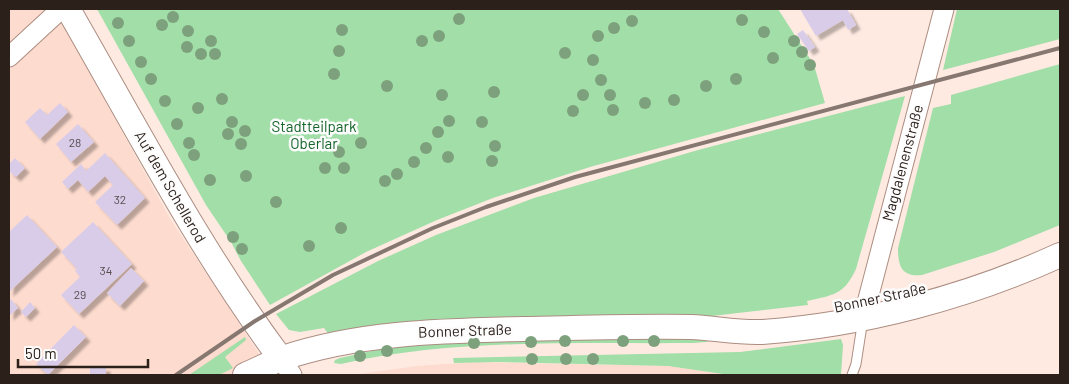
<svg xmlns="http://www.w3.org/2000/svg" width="1069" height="384" viewBox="0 0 1069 384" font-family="Barlow,sans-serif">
<defs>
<filter id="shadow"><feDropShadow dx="4.5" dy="4.5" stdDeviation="1" flood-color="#0004"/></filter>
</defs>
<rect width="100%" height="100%" fill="#ffeae2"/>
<path fill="#fddbce" d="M9,9h45l117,211 102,155h-264z
M475,362l193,4 62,9h-378l65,-9z"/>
<path fill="#a1dea8" d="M97,9h681l36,56 11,38 -235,64 -97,31 -56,22 -71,32 -96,53 -29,-44 -10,-19 -25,-37z
M957,9h103v30l-117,31z
M1060,64v161l-66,27 -72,23c-20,2 -24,-8 -24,-27l35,-140 18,-4v-9z
M905,96l-49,173c-12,26 -23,26 -49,32l1,4 -96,11 -98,3 -285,16 -5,-7 -24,4 -11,-2 -13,-16 102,-53 58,-26 98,-37 164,-48z
M245,337l1,3 -21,17 8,11 -14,7h-30z
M548,338l146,1 16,1 -3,2 -15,1c-117,1 -237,-5 -351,21l-7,-1 1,-3 5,-2 59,-13z
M841,339l2,6 -2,30h-111l-62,-9 -172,-4 -42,1 -1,-5 287,-6z"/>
<path fill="#d9cce9" filter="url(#shadow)" d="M800,9h47l9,16 -8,5 -5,-10 -27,16z
M803,30l12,17 -6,4 -12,-17z
M60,103l8,9 -28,27 -15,-17 15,-14 7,7z
M78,124l16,18 -23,20 -15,-18z
M105,153l40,45 -28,27 -22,-23 18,-17 -8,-9 -17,16 -10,-12 -10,9 -6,-7 19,-18 5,7z
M15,158l10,10 -9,9 -7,-6v-7z
M27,215l30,32 -48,45v-60z
M93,222l39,42 -53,50 -18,-19 19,-18 -5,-6 2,-2 -16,-17z
M131,268l13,13 -24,25 -13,-13z
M11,299l7,9 -9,8v-15z
M30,302l5,6 -9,9 -5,-5z
M74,325l12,12 -38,38 -12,-11z
M90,367h16v8h-16z"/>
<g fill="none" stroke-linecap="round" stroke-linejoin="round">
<defs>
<path id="service" d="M852,375l4,-11 7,-45"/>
<path id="minor" d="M9,57l52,-48
M863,318l81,-309
M281,359l11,16"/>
<path id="tertiary" d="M68,9c68,118 131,240 213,350
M245,375c12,-5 25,-12 38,-17 77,-26 159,-27 240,-29 56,-1 112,-3 168,-2 23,1 47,6 71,5 101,-7 206,-35 298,-77"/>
</defs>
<use href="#service" stroke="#ac8d81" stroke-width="11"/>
<use href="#minor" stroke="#ac8d81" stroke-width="21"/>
<use href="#tertiary" stroke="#ac8d81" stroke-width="26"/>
<use href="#service" stroke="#fff" stroke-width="9"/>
<use href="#minor" stroke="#fff" stroke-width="19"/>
<use href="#tertiary" stroke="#fff" stroke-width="24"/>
<path stroke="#877771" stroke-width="4" d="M176,375l79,-54 78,-46 100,-47 53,-21 89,-30 485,-129"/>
</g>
<g fill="#7ea17d">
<circle cx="173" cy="17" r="6"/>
<circle cx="459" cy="19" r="6"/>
<circle cx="742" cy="20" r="6"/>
<circle cx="632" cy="21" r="6"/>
<circle cx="118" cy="23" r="6"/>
<circle cx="162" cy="25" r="6"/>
<circle cx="614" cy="28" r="6"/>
<circle cx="342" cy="30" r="6"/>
<circle cx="188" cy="31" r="6"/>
<circle cx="764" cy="32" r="6"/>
<circle cx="439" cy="36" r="6"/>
<circle cx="598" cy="36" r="6"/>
<circle cx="129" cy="41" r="6"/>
<circle cx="211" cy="41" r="6"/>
<circle cx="422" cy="41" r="6"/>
<circle cx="794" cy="41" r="6"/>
<circle cx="187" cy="47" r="6"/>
<circle cx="339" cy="51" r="6"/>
<circle cx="802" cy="52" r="6"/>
<circle cx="565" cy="53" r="6"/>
<circle cx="201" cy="54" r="6"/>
<circle cx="215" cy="54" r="6"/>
<circle cx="773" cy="58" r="6"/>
<circle cx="593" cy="60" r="6"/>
<circle cx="141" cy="62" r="6"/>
<circle cx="810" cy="65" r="6"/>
<circle cx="334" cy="74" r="6"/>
<circle cx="151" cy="79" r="6"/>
<circle cx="736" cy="79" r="6"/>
<circle cx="601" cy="80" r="6"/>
<circle cx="387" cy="86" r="6"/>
<circle cx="706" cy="86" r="6"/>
<circle cx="494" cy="92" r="6"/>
<circle cx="442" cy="95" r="6"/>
<circle cx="583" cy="95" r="6"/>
<circle cx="610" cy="95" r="6"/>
<circle cx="222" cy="99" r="6"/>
<circle cx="674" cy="100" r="6"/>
<circle cx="165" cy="101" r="6"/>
<circle cx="645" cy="103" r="6"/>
<circle cx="198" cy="108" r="6"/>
<circle cx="613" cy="110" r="6"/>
<circle cx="573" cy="111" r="6"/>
<circle cx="449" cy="121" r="6"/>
<circle cx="232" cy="122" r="6"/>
<circle cx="482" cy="122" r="6"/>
<circle cx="177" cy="124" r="6"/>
<circle cx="325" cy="126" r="6"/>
<circle cx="245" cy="131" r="6"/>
<circle cx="438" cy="132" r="6"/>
<circle cx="228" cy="134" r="6"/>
<circle cx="189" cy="143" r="6"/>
<circle cx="361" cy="143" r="6"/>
<circle cx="241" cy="144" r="6"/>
<circle cx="317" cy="144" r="6"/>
<circle cx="495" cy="146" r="6"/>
<circle cx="426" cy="148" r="6"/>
<circle cx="339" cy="152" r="6"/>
<circle cx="194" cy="155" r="6"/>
<circle cx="448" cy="157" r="6"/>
<circle cx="492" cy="161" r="6"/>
<circle cx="414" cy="162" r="6"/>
<circle cx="325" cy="168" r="6"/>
<circle cx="344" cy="168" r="6"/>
<circle cx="397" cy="174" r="6"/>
<circle cx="246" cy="176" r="6"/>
<circle cx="210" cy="180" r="6"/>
<circle cx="385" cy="181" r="6"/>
<circle cx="276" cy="202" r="6"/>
<circle cx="341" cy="228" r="6"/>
<circle cx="233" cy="237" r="6"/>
<circle cx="309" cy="246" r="6"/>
<circle cx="242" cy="249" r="6"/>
<circle cx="565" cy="341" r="6"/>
<circle cx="623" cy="341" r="6"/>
<circle cx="654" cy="341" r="6"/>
<circle cx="531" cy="342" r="6"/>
<circle cx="474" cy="343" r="6"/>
<circle cx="387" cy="351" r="6"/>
<circle cx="360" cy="356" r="6"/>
<circle cx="532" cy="359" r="6"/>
<circle cx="566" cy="359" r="6"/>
<circle cx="593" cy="359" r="6"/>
</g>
<g text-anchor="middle" stroke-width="5" stroke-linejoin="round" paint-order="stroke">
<g font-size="12" fill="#574b4e">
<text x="75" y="147">28</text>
<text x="120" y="204">32</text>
<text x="106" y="275">34</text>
<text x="80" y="299">29</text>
</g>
<g font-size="15" fill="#15652b" stroke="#fcfcfc">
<text x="314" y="132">Stadtteilpark<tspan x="314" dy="17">Oberlar</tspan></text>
</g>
<g font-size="15" fill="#2c201b" stroke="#fcfcfc">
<text transform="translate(903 163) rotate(-75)" y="5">Magdalenenstraße</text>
<text transform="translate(170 187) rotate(60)" y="5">Auf dem Schellerod</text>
<text transform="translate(880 298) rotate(-12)" y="5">Bonner Straße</text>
<text transform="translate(465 331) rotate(-2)" y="5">Bonner Straße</text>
</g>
</g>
<rect width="1069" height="384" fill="none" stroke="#2c201b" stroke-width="20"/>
<path d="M18 359v8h130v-8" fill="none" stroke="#2c201b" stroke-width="2.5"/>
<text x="25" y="359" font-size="15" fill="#2c201b" stroke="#fcfcfc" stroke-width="4" paint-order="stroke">50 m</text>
</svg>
